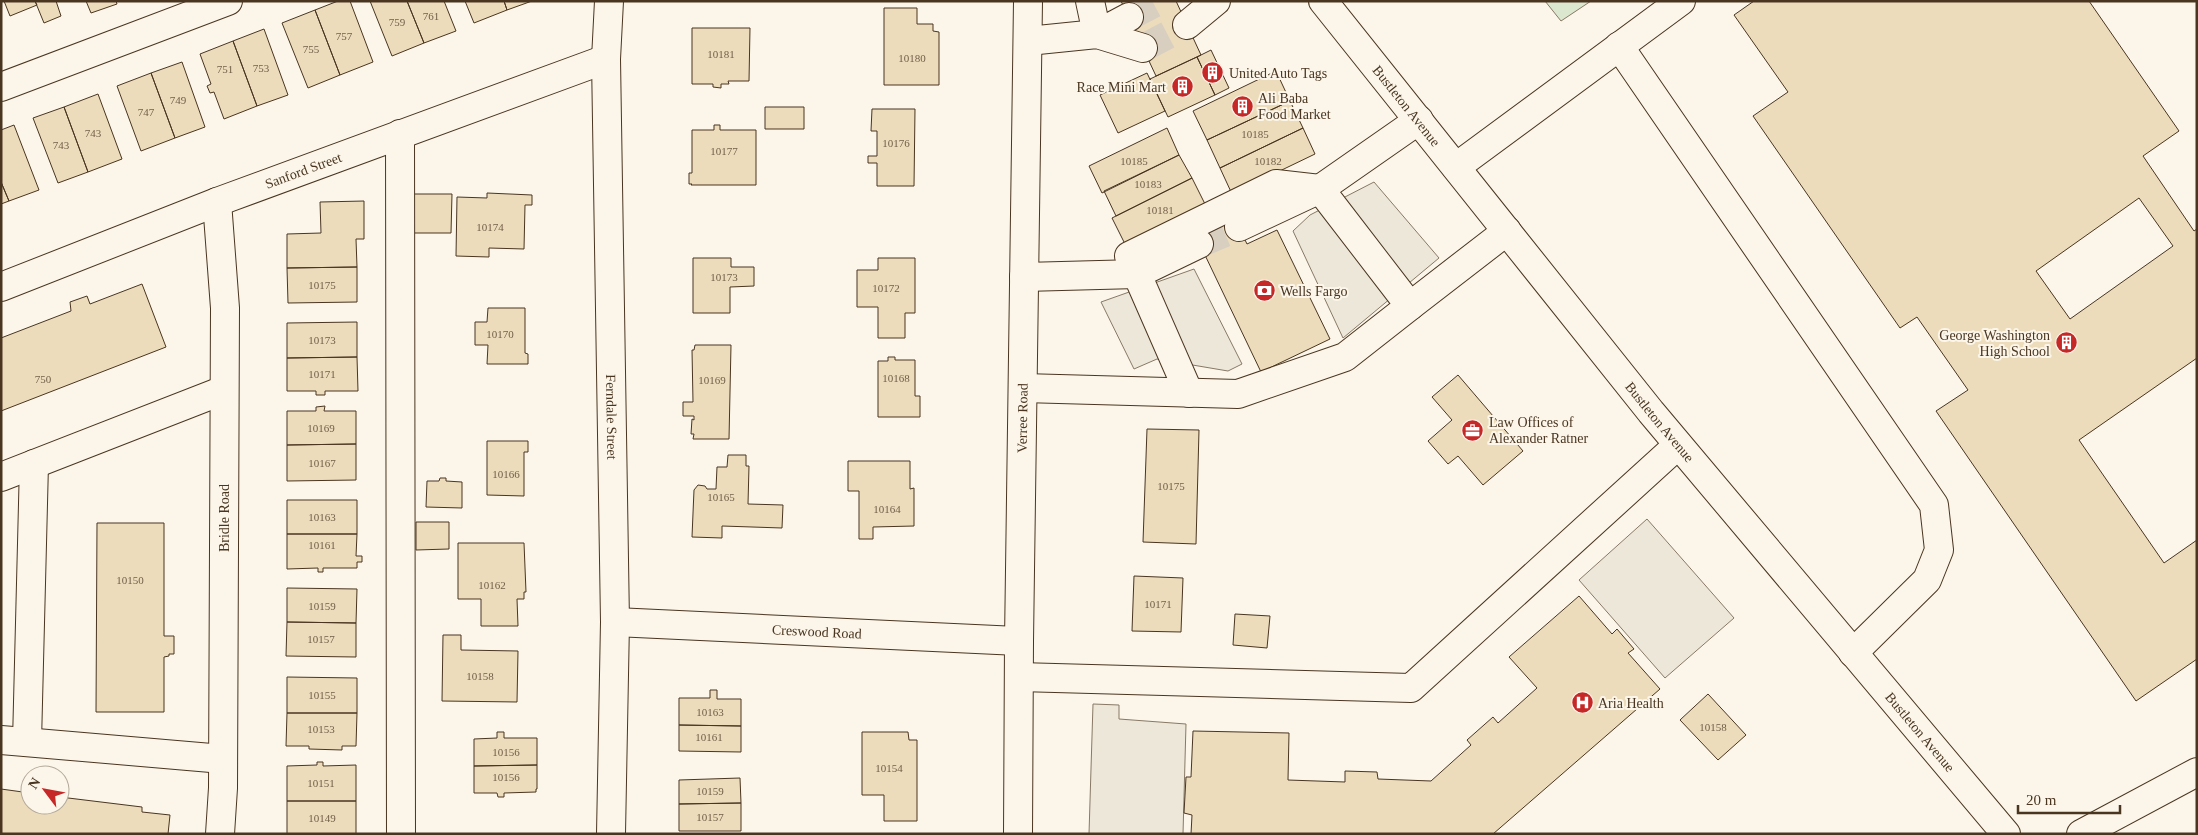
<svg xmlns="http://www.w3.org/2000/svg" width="2198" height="835" viewBox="0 0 2198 835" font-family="Georgia,serif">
<rect width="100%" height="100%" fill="#fbf6e9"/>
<path fill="#dce7d0" stroke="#887966" d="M1545,1h46l-30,20z"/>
<path fill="#ede7d9" stroke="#887966" d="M1374,182l65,76 -96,80 -50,-107 17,-16z
M1194,269l48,95 -14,7 -71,-12 -23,10 -33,-67z
M1647,519l87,99 -69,60 -86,-98z
M1093,704l26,1v14l67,5 -3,110h-94z"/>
<path fill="#ecdcbc" stroke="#4a3520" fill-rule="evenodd" d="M4,1h31l2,4 -27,11z
M35,1h21l5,15 -17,7z
M86,1h30l1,3 -26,9z
M338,1h12l23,61 -33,13 -25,-65z
M370,1h37l17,42 -32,13z
M407,1h37l12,30 -32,12z
M465,1h39l3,9 -33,13z
M504,1h28l-25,9z
M1121,1h55l25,54 -45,21z
M1754,1h335l90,130 -36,25 51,75 3,-2v129l-118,82 85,123 33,-23v119l-61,42 -200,-290 32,-21 -51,-73 -17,11 -147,-212 35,-24 -54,-77zM2139,198l34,48 -103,73 -34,-48z
M884,8h33v16h16v7l6,1v53h-55z
M315,10l25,65 -32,13 -26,-65z
M692,28h58l-1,53h-21l1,3h-8v4l-8,-1v-3h-21z
M264,29l24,66 -31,11 -24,-65z
M233,41l24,65 -33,13 -10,-27 -4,1 -3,-7 4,-2 -11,-30z
M1211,50l18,38 -14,7 -18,-38z
M1197,57l18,38 -47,22 -18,-38z
M182,62l23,65 -30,11 -24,-65z
M1276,71l14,30 -83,39 -14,-29z
M151,73l24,65 -34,13 -24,-65z
M1147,73l18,38 -47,22 -18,-38z
M98,94l24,65 -34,13 -24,-65z
M1290,101l13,27 -83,40 -13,-28z
M64,107l24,65 -30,11 -25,-65z
M765,107h39v22h-39z
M872,109h43l-1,77h-37v-23h-9v-7h9v-25h-6z
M14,125l25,65 -30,11 -8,-19v-52z
M714,125h6v5h36v55h-65l1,-1h-3v-11h3v-43h22z
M1167,128l12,27 -77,38 -13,-27z
M1303,128l12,26 -83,40 -12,-26z
M1179,155l13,23 -76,38 -12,-25z
M1192,178l13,26 -80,40 -13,-26z
M1,182l8,19 -8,3z
M487,193l45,2v10h-7l-1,44 -35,-1v9l-33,-1 1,-59 30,1z
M413,194h39l-1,39h-38z
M364,201v38h-8l1,28 -70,1v-34l34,-1 -1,-31z
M1230,209l17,35 30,-14 53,109 -69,33 -69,-144z
M693,258h38v9h23v19l-24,1v26h-37z
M878,258h37v55h-10v25h-27v-31h-21v-37h21z
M357,267v35l-69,1 -1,-35z
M142,284l24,63 -165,64v-73l70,-27 -1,-9 17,-6 3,8z
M488,308h37v45l3,1v10h-41l1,-19h-13v-23h12z
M357,322v35l-70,1v-35z
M695,345h36l-2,94h-36l1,-5h-3l1,-15 2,1v-4h-11v-14h10l-1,-52h2z
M357,357l1,34h-33v4h-9v-4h-29v-33z
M888,357h7v3h20v36h5v21h-42v-56h10z
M1458,375l65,76 -40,34 -25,-29 -10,8 -20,-23 24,-21 -20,-23z
M325,406l-1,5h32v33l-69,1v-34h29v-4z
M1147,429l52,1 -3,114 -53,-2z
M487,441h41v11h-4v44l-37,-1z
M356,444v36l-69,1v-36z
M728,455h18v11h3l-1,38 35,1 -1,23 -60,-2v12l-30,-1 2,-47 4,-5 7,1 2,3h9l1,-22h10z
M848,461h62v28l4,-1v38l-41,1v12h-14v-48h-11z
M440,478h6v3l16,1v26l-36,-1 1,-26h12z
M287,500h70v34h-70z
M416,522h33v27l-33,1z
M97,523h67v113h10v18h-5v2l-5,1v55h-68z
M287,534h70l-1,22h6v6h-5v6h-34v4h-5v-4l-31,1z
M458,543h66l2,49h-2v7h-7l1,27h-37v-27h-23z
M1134,576l49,2 -2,54 -49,-1z
M287,588l70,1 -1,34 -69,-1z
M1579,596l33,38 5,-5 17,20 -6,4 32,36 -167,145h-302l1,-19 -8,-2 2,-36h5l2,-46 96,2 -1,47 57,2v-11l32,1 1,7 53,2 40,-36 -4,-5 26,-23 5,6 39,-35 -28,-31z
M1235,614l35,2 -3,32 -34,-3z
M287,622l69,1v34l-70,-1z
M443,635h18v15l57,1 -1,51 -75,-1z
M287,677l70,1v35h-70z
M710,690h7v9h24v27l-62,-1v-27h31z
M1708,694l38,41 -28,25 -38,-40z
M287,713h70l-1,33h-14v4l-33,-1v-3h-23z
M679,725l62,1v26l-62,-1z
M497,732h7v6h33v27l-63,1v-27l23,-1z
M862,732h46l1,8h8v81h-33v-26h-22z
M317,762h6v4l33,-1v36h-69v-35l30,-1z
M537,765v24h-1v3l-32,1v4h-6l-1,-4h-23v-27z
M740,778l1,25 -62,1v-24z
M1,789l29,4v12h30v-8l82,10v5l28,3 -2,19h-167z
M287,801h69v33h-69z
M741,803v28h-62v-27z"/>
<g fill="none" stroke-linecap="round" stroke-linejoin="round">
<path stroke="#d8cfc1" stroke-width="28" stroke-dasharray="28 14" stroke-linecap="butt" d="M1129,17l30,-16
M1143,48l44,-23
M1199,244l40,-17"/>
<defs>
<g id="minor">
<path id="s1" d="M609,1l-3,58 9,563 -4,212"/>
<path d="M1090,1l7,33 32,-17"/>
<path d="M1187,25l29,-24"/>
<path d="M1028,41l69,-7 46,14"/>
<path d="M1619,46l315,459 5,45 -12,30 -74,73"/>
<path d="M1,87l227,-86"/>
<path d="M400,134l1,700"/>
<path d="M1456,167l225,-166"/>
<path d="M217,202l8,106 -2,480 -3,46"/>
<path d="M1239,227l81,-38"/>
<path d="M1024,277l113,-3 62,-30"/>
<path id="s2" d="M1,287l216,-85 389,-143"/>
<path d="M1410,306l97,-75"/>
<path d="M1023,388l215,6 107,-37 65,-51 -90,-117 99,-69"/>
<path d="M1189,393l-60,-137 147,-72 44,5"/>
<path d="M1,477l223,-87"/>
<path id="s3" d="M615,622l404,19"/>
<path d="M1019,677l392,11 267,-243"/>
<path d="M1,740l222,19"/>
<path d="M27,742l7,-278"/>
<path d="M2081,834l116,-62"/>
</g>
<g id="major">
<path id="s4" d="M1323,1l328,411 355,422"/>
<path id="s5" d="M1018,834l1,-193 9,-640"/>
</g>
</defs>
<use href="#minor" stroke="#4a3520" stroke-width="30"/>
<use href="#major" stroke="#4a3520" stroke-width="30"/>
<use href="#minor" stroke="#fbf6e9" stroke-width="28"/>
<use href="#major" stroke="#fbf6e9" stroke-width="28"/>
</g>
<defs>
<symbol id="building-disc" viewBox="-11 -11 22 22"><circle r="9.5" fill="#c62828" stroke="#fbf6e9"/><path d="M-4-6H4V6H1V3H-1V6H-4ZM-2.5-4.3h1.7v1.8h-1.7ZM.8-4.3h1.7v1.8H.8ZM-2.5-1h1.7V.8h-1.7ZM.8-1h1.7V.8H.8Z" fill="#fff"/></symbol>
<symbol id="bank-disc" viewBox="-11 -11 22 22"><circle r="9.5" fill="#c62828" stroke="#fbf6e9"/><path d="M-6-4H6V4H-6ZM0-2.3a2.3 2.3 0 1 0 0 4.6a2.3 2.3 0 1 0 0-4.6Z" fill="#fff"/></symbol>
<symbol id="office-disc" viewBox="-11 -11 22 22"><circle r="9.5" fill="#c62828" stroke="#fbf6e9"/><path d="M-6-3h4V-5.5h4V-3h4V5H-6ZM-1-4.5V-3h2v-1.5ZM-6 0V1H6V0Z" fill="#fff"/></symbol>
<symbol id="hospital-disc" viewBox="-11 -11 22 22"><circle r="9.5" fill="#c62828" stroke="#fbf6e9"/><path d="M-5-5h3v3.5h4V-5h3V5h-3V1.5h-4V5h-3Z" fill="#fff"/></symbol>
</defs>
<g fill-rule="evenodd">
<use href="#building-disc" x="1200" y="60" width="25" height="25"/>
<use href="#building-disc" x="1170" y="74" width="25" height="25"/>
<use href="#building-disc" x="1230" y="94" width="25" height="25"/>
<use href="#bank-disc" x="1252" y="278" width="25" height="25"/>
<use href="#building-disc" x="2054" y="330" width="25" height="25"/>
<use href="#office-disc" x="1460" y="418" width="25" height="25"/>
<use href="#hospital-disc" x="1570" y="690" width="25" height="25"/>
</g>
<g text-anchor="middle" stroke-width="4" stroke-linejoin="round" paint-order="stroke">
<g font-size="11" fill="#725f47">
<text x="431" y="20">761</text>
<text x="397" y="26">759</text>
<text x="344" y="40">757</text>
<text x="311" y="53">755</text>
<text x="721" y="58">10181</text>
<text x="912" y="62">10180</text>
<text x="261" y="72">753</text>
<text x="225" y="73">751</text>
<text x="178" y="104">749</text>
<text x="146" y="116">747</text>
<text x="93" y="137">743</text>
<text x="1255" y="138">10185</text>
<text x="896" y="147">10176</text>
<text x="61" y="149">743</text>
<text x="724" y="155">10177</text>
<text x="1134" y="165">10185</text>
<text x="1268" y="165">10182</text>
<text x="1148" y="188">10183</text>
<text x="1160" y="214">10181</text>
<text x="490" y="231">10174</text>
<text x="724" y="281">10173</text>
<text x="322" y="289">10175</text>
<text x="886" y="292">10172</text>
<text x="500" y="338">10170</text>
<text x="322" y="344">10173</text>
<text x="322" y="378">10171</text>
<text x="896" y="382">10168</text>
<text x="43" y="383">750</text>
<text x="712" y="384">10169</text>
<text x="321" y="432">10169</text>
<text x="322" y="467">10167</text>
<text x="506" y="478">10166</text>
<text x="1171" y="490">10175</text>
<text x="721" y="501">10165</text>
<text x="887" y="513">10164</text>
<text x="322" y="521">10163</text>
<text x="322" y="549">10161</text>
<text x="130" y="584">10150</text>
<text x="492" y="589">10162</text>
<text x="1158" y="608">10171</text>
<text x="322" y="610">10159</text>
<text x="321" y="643">10157</text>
<text x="480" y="680">10158</text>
<text x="322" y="699">10155</text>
<text x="710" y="716">10163</text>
<text x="1713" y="731">10158</text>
<text x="321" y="733">10153</text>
<text x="709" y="741">10161</text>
<text x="506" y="756">10156</text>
<text x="889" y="772">10154</text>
<text x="506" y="781">10156</text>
<text x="321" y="787">10151</text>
<text x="710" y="795">10159</text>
<text x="710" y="821">10157</text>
<text x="322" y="822">10149</text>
</g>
<g font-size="14" fill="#4a3520" stroke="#fbf6e9" text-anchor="start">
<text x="1229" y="78">United Auto Tags</text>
<text x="1166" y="92" text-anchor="end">Race Mini Mart</text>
<text x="1258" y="103">Ali Baba<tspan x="1258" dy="16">Food Market</tspan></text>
<text x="1280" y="296">Wells Fargo</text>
<text x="2050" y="340" text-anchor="end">George Washington<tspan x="2050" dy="16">High School</tspan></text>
<text x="1489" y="427">Law Offices of<tspan x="1489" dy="16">Alexander Ratner</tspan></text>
<text x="1598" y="708">Aria Health</text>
</g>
<g font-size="14" fill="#4a3520" stroke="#fbf6e9">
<text dy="5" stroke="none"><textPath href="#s4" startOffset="134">Bustleton Avenue</textPath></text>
<text dy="5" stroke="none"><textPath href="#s2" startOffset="324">Sanford Street</textPath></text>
<text dy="5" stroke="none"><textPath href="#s1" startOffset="416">Ferndale Street</textPath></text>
<text dy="5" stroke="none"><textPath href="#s5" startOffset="416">Verree Road</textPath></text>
<text dy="5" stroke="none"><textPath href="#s4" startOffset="539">Bustleton Avenue</textPath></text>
<text transform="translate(224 518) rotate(-90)" y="5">Bridle Road</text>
<text dy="5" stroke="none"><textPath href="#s3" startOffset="202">Creswood Road</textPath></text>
<text dy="5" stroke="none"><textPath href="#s4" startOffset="944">Bustleton Avenue</textPath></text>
</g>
</g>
<rect width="2198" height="835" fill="none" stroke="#4a3520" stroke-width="5"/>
<g transform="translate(45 790) rotate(302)"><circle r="24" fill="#fbf6e9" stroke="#b4a999"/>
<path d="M0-4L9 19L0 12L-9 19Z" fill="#c62828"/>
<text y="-8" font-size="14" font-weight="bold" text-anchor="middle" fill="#4a3520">N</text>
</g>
<path d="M2018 805v8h102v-8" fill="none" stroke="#4a3520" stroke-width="2.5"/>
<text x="2026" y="805" font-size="15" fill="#4a3520" stroke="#fbf6e9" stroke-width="4" paint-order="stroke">20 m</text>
</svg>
